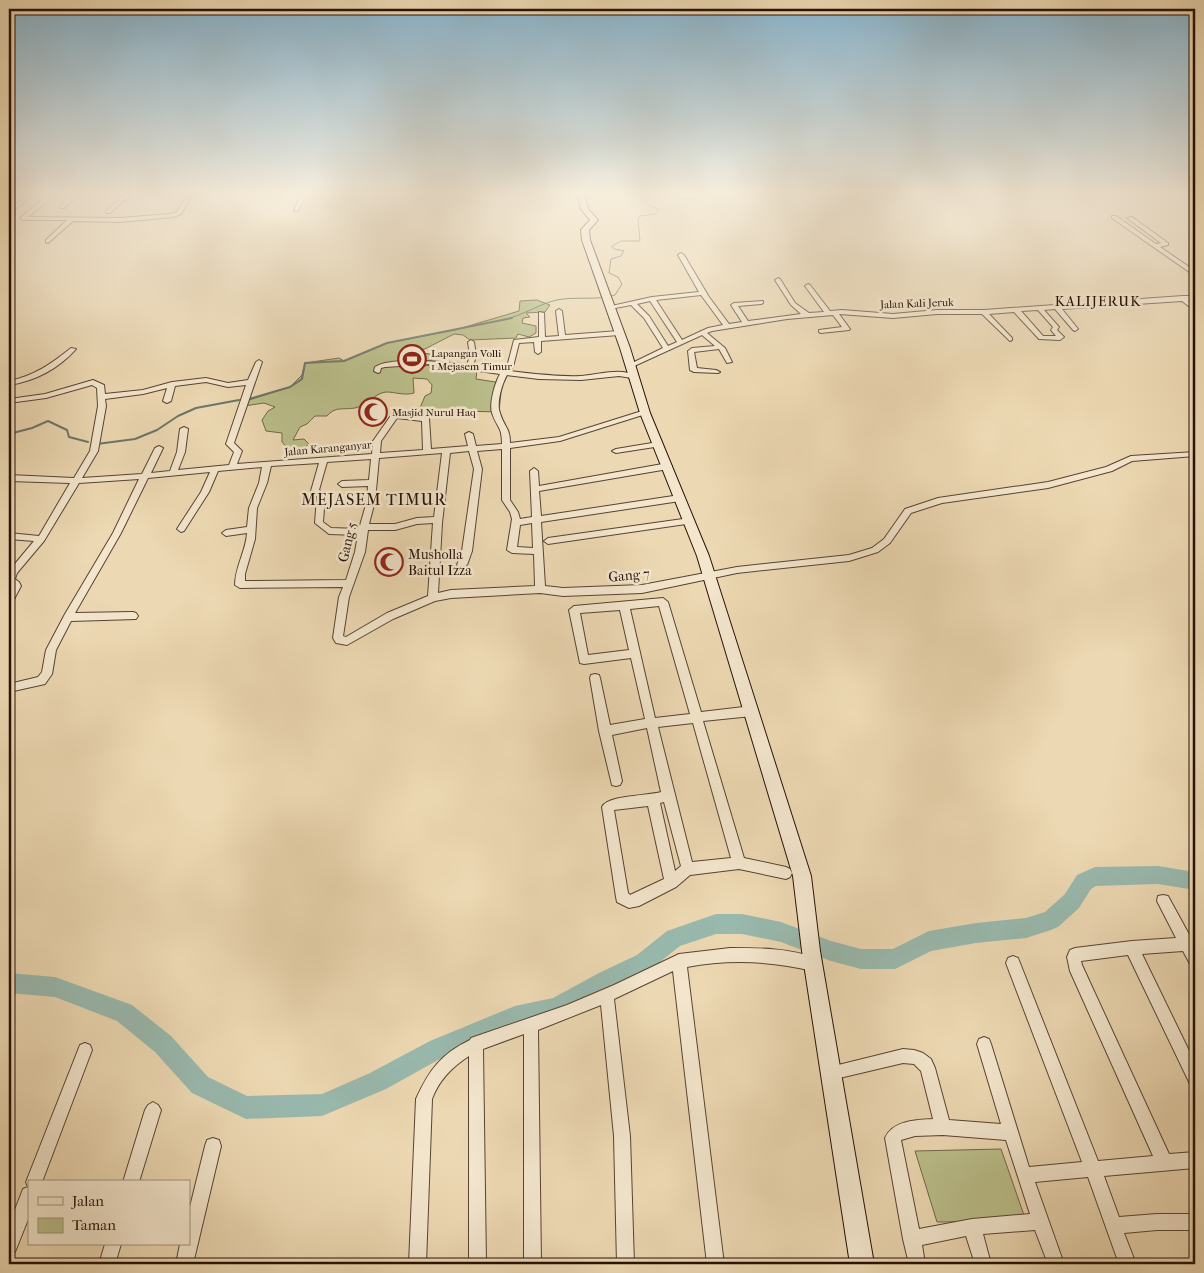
<svg xmlns="http://www.w3.org/2000/svg" width="1204" height="1273" viewBox="0 0 1204 1273" font-family="'IM FELL French Canon',serif">
<rect width="100%" height="100%" fill="#ecd8b2"/>
<filter id="stains"><feTurbulence type="fractalNoise" baseFrequency=".004" numOctaves="4"/><feColorMatrix values="0 0 0 0 .2 0 0 0 0 .09 0 0 0 0 .02 0 0 0 .5 -.17"/></filter>
<radialGradient id="worn" r=".72"><stop offset=".6" stop-color="#630" stop-opacity="0"/><stop offset="1" stop-color="#630" stop-opacity=".3"/></radialGradient>
<path fill="#babe8a" stroke="#706848" d="M537,300l13,5 -5,7 -19,1 4,4 -7,1 -1,5 14,3v7l-7,4 -11,-3 -2,4 -46,2 -7,-5 -9,-1 -29,15 -21,2 26,3 3,4 -5,6 -32,-1 3,4 38,-2 1,-4 13,2 1,3 25,4 -1,9 26,4 -3,29 -39,-1 -2,4h-34l-14,2 -3,-5 13,-4 5,-12 6,-3 1,-8 -5,-6 -14,-1 1,15c-10,3 -18,-1 -28,-1 -11,1 -20,14 -31,16 -12,2 -20,-2 -28,8h-12l-8,8 -7,3 -7,13 11,-1 5,5 -7,6 -14,-1 -6,-7v-9l-16,-2 -4,-11 6,-9 7,-4 -11,-4 -20,3 2,-5 44,-14 12,-12 3,-12 34,-5 5,3 43,-18 68,-13 64,-19 1,-10z
M1001,1149l25,72 -89,1 -22,-71z"/>
<g fill="none" stroke-linecap="round" stroke-linejoin="round">
<path stroke="#6b766b" stroke-width="1" d="M672,193l13,6h8l-6,-6
M506,319c18,-4 33,-15 51,-19 19,-4 39,1 58,-5l7,-11 -4,-7 -9,-4 2,-14 10,-3 3,-5 -10,-2 -2,-3 9,-5h19l-2,-22 2,-3 16,-2 2,-5 -9,-3 -11,-13"/>
<path stroke="#6b766b" stroke-width="2" d="M249,399l41,-12 12,-8 3,-16 39,-2 43,-18 125,-25
M9,434l23,-6 16,-7 19,9 2,7 19,5
M97,444l38,-5 22,-9 21,-14 18,-8 43,-8"/>
<path fill="#99b9ae" fill-rule="evenodd" d="M1158,866l37,6v18l-37,-6 -62,2 -5,3 -12,19 -21,19 -7,3 -25,8 -50,5 -45,8 -36,18h-34l-30,-8 -50,-19 -39,-8h-26l-36,12 -29,23 -38,18 -49,29 -49,12 -77,32 -52,29 -64,27 -76,3 -54,-26 -37,-41 -38,-31 -62,-24 -46,-4v-20l46,4 77,28 39,31 37,41 39,19 75,-2 48,-21 60,-32 85,-35 38,-8 46,-25 38,-18 30,-24 49,-17h26l39,8 50,19 30,8h32l36,-18 47,-8 50,-5 19,-6 20,-18 12,-19 18,-8z"/>
<defs>
<path id="street" d="M30,193h6l-27,21v-4z
M51,193h6l-29,24 92,1 50,-4 7,-2 11,-19h5l-12,21 -8,3 -53,5 -47,-1 -25,22 -2,-1v-2l21,-20h-44l-3,-2z
M75,193h6l-17,15h-4v-2z
M126,193h6l-22,20h-4v-2z
M302,193h5l-9,18h-4z
M423,193h5l-2,6 -5,-1z
M1112,216h4l40,28 5,-1 -34,-25 5,-1 36,26v2l-8,2 35,24v5l-83,-58z
M681,253l3,2 25,42 20,27 13,-2 -11,-17 3,-2 29,-2v2l-2,1 -23,2 10,15 53,-7 -10,-9 -16,-25 3,-2 2,1 15,24 14,10 15,-1 -19,-26 3,-2 2,1 20,26 12,-1 51,4 44,-4h47l199,-14h12v4h-6l6,6v5l-13,-10 -120,8 16,20 -3,2 -2,-1 -18,-21 -11,1 15,17 -2,3 7,7 -4,3 -21,-1 -25,-27 -25,2 23,24v2l-2,1 -28,-27h-45l-44,4 -54,-4 11,15 -1,1 -28,3 -2,-1v-2l23,-3 -9,-12 -46,4 -75,12 -5,2 18,15 7,14 -5,1 -8,-14 -25,3 3,16 19,2 4,2 -2,1 -24,-1 -4,-2 -2,-19 4,-3 23,-2 -13,-11 -70,32h-4v-2l35,-17 -19,-30 -13,-13 -21,4 -3,-2 45,-10 47,-5 -21,-37zM701,295l22,30 -15,3 -26,12 -26,-40zM650,301l27,41 -9,4 -19,-30 -12,-12zM1038,310l15,17 -2,3 5,6h-13l-22,-25z
M559,309l3,2 3,24 54,-4 3,2 -3,2 -78,6v11l-3,2 -3,-2 -1,-10 -15,1 -6,24 -3,4c24,3 48,6 71,5 17,-1 40,-9 55,0l-4,2 -13,-2 -38,4 -42,-1 -32,-4c-5,9 -11,28 -7,38 4,14 10,14 10,30l49,-6 83,-26h3l4,2 -89,28 -50,7v52l8,12 2,7 12,-2 -2,-46 4,-3 4,3 1,15 129,-23 4,3 -4,3 -129,22 2,25 139,-21 4,3 -4,3 -139,21 4,64 18,2 79,-3 95,-18 112,-12 23,-7 12,-9 21,-30 33,-11 110,-16 58,-15 25,-11 64,-4v4l-63,5 -20,10 -64,17 -106,15 -31,10 -21,30 -12,9 -29,9 -112,12 -95,20 -79,3 -23,-3 -89,5 -16,3 -42,18 -46,26 -11,-2 -3,-5 6,-41 4,-10 -103,1 -5,-3c0,-18 11,-34 12,-52l-21,3 -4,-3 4,-3 21,-3 2,-19 10,-25 3,-16 -44,4 -9,21 -25,39 -3,1 -4,-3 24,-37 9,-20 -62,6 -27,55 -46,80 58,-1 3,1 2,3 -2,3 -65,2 -15,29 -4,24 -7,10 -36,8v-8l29,-7 4,-5 4,-22 19,-36 48,-81 26,-54 -60,4 -35,58 -27,32 -2,6 4,3 2,4 -9,17 -3,1v-13l2,-5 -2,-2v-13l25,-30 -25,-2v-6l30,3 31,-53 -61,-2v-6l65,3 16,-27 8,-45 -1,-18 -5,-3 -46,13 -37,5v-4l36,-5 48,-14 11,5 1,9 38,-4 29,-8 34,-4 22,5 20,-3 8,-18 3,-2 3,2 -28,81 8,8 -5,13 135,-10 1,-13 19,-27h3l34,4 2,31 37,-3 -3,-12 4,-2 4,2 3,12 26,-2c0,-18 -5,-16 -10,-31 -3,-10 3,-30 8,-39l-70,-10 -45,3 -4,1 -1,4 -2,1 -4,-2 1,-4c16,-11 71,-5 92,-2l3,-9 -2,-14 3,-2 3,2 2,14 -3,10 31,4 3,-3 7,-27 25,-3v-25l5,1 1,24 14,-1 -3,-25zM206,382l22,5 18,-2 -20,59 8,8 -5,13 -51,5 7,-18 3,-23 -4,-2 -4,2 -3,23 -7,19 -19,2 12,-25 -4,-2 -4,2 -13,26 -60,4 16,-27 8,-45 -1,-7 38,-5 24,-6 -4,13 4,2 4,-2 4,-15zM397,418l25,3 1,29 -43,3 1,-12zM502,449v51l8,12 2,7 -5,31 5,3 22,1 1,32 -84,4 -13,3 4,-70 8,-70 19,-2 5,18 -12,82 -5,14 5,3 5,-3 5,-14 10,-82 -5,-18zM442,453l-8,64 -17,1 -22,6h-26l6,-23 4,-43zM371,459l-2,21 -27,1 -4,3 4,3 26,-1 -1,15 -8,28 -28,-1 -8,-6 2,-27 -6,-5 8,-28zM319,463l-8,28 6,5 -2,27 14,11 29,1 -3,17 -9,28 -101,1v-7l10,-35 2,-31 10,-25 4,-17zM433,523l-5,73 -41,17 -41,24 -3,-1 6,-39 16,-45 3,-22h27l22,-6zM532,523l1,25 -16,-1 3,-22z
M71,348l5,1c-18,20 -41,32 -67,36v-4c25,-5 42,-17 62,-33z
M658,442h3v4l-45,7 -4,-2 4,-2z
M690,518l4,3 -1,2 -145,21 -4,-3 4,-3z
M663,598l5,4 33,110 51,-6 4,2 1,3 -1,3 -4,2 -49,5 41,137 42,9 4,2 2,4 -2,4 -4,2 -47,-10 -49,6 -14,12 -37,19 -10,2 -12,-6 -1,-5 -14,-90c5,-12 46,-11 59,-15l-14,-64 -35,7 10,46 -2,4 -4,1 -4,-1 -13,-54 -9,-53 1,-3 4,-1 4,1 1,3 10,47 35,-6 -14,-61 -47,6 -4,-1 -11,-53 5,-4zM659,606l31,108 -35,4 -25,-109zM620,610l9,40 -41,5 -8,-42zM693,723l38,135 -39,4 -34,-135zM664,802l17,64 -6,5 -15,-68zM648,806l16,73 -34,16 -2,-2 -14,-83z
M1163,895l5,1 23,42 4,-1v29l-5,-2 -7,-13 -41,3 53,109v23l-5,-2 -62,-129 -47,6 1,4 87,189 26,-2v16l-91,8 15,41 38,-3h38v16h-38l-33,3 12,31h-17l-31,-87 -53,5 29,82h-16l-13,-34 -52,4 8,30h-16l-9,-28 -44,9 3,19h-16l-6,-25 -18,-101c8,-18 32,-18 48,-19l-12,-48 -7,-7 -11,-1 -72,17 -5,-2 -2,-5 2,-5 77,-19 11,1 9,3 8,6 4,9 14,52 52,4 -24,-80 2,-5 5,-2 5,2 2,5 38,123 53,-5 -76,-199 2,-5 5,-2 5,2 2,5 78,198 55,-5 -83,-185 -3,-14 3,-7 5,-2 57,-7 44,-3 -19,-37 1,-5zM943,1135l63,5 24,74 -58,5 -53,10 -18,-89 14,-4z
M730,948c29,0 61,0 88,11l2,5 -2,5 -5,2c-42,-10 -84,-12 -126,-4l37,297h-17l-34,-293 -59,28 16,137 4,128h-17l-3,-128 -13,-131 -63,25 3,234h-17v-230l-41,15 3,215h-17v-208c-17,11 -30,24 -37,43l-6,165h-17l7,-165c13,-29 25,-45 54,-59l1,-2 96,-33 47,-20 65,-31z
M85,1043l5,2 2,5 -50,132h-13v35l-14,35 -6,2v-29l14,-36 5,-2 -2,-5 54,-137z
M153,1102l5,3 3,5 -22,72h-16l22,-72 3,-5z
M213,1138l6,2 2,6 -28,118h-17l4,-20h9v-33l16,-65 2,-6z
M105,1244h16l-6,20h-16z"/>
<path id="secondary" d="M577,193h7l4,16 10,11 -9,10 1,10 40,108 20,65 59,143 102,320 9,75 54,313h-24l-48,-313 -9,-75 -96,-320 -57,-143 -20,-65 -38,-108 -1,-10 9,-10 -9,-11z"/>
</defs>
<use href="#street" stroke="#584332" stroke-width="2"/>
<use href="#secondary" stroke="#271107" stroke-width="2"/>
<use href="#street" fill="#f3e6cd" fill-rule="evenodd"/>
<use href="#secondary" fill="#f3e6cd" fill-rule="evenodd"/>
</g>
<linearGradient id="sky" x2="0" y2="1"><stop stop-color="#88b6d1"/><stop offset="0.52" stop-color="#f6eddc"/><stop offset="1" stop-color="#f6eddc" stop-opacity="0"/></linearGradient>
<rect width="1204" height="372" fill="url(#sky)"/>
<defs>
<symbol id="stadium-ring" viewBox="-11 -11 22 22"><circle r="9.5" fill="#f3e6cd" stroke="#8f2418" stroke-width="1.5"/><path d="M0-5a6.5 5 0 1 0 0 10a6.5 5 0 1 0 0-10ZM-3.5-1.8h7v3.6h-7Z" fill="#8f2418"/></symbol>
<symbol id="mosque-ring" viewBox="-11 -11 22 22"><circle r="9.5" fill="#f3e6cd" stroke="#8f2418" stroke-width="1.5"/><path d="M3.5-4.9A6 6 0 1 0 3.5 4.9A5 5 0 1 1 3.5-4.9Z" fill="#8f2418"/></symbol>
</defs>
<g fill-rule="evenodd">
<use href="#stadium-ring" x="396" y="343" width="32" height="32"/>
<use href="#mosque-ring" x="357" y="396" width="32" height="32"/>
<use href="#mosque-ring" x="373" y="546" width="32" height="32"/>
</g>
<g text-anchor="middle" stroke-width="5" stroke-linejoin="round" paint-order="stroke">
<g font-size="11" fill="#271107" stroke="#f3e6cd">
<text transform="translate(917 303) rotate(-2)" y="4">Jalan Kali Jeruk</text>
<text transform="translate(328 448) rotate(-5)" y="4">Jalan Karanganyar</text>
</g>
<g font-size="11" fill="#271107" stroke="#f3e6cd" text-anchor="start">
<text x="431" y="357">Lapangan Volli<tspan x="431" dy="13">1 Mejasem Timur</tspan></text>
<text x="392" y="416">Masjid Nurul Haq</text>
</g>
<g font-size="14" letter-spacing="1" fill="#271107" stroke="#f3e6cd">
<text x="1098" y="306">KALIJERUK</text>
</g>
<g font-size="14" fill="#271107" stroke="#f3e6cd">
<text transform="translate(347 542) rotate(-76)" y="5">Gang 5</text>
<text transform="translate(629 575) rotate(-5)" y="5">Gang 7</text>
</g>
<g font-size="14" fill="#271107" stroke="#f3e6cd" text-anchor="start">
<text x="408" y="559">Musholla<tspan x="408" dy="16">Baitul Izza</tspan></text>
</g>
<g font-size="16" letter-spacing="1" fill="#271107" stroke="#f3e6cd">
<text x="374" y="505">MEJASEM TIMUR</text>
</g>
</g>
<rect width="1204" height="1273" fill="none" stroke="#ecd8b2" stroke-width="30"/>
<rect x="10" y="10" width="1184" height="1253" fill="none" stroke="#271107" stroke-width="2.5"/>
<rect x="15" y="15" width="1174" height="1243" fill="none" stroke="#271107"/>
<rect x="28" y="1180" width="162" height="65" fill="#f3e6cd" stroke="#a1917e"/>
<rect x="38" y="1197" width="25" height="8" fill="#f3e6cd" stroke="#a1917e"/>
<text x="72" y="1206" font-size="15" fill="#271107">Jalan</text>
<rect x="38" y="1218" width="25" height="15" fill="#babe8a" stroke="#a1917e"/>
<text x="72" y="1230" font-size="15" fill="#271107">Taman</text>
<rect width="100%" height="100%" filter="url(#stains)"/>
<rect width="100%" height="100%" fill="url(#worn)"/>
</svg>
